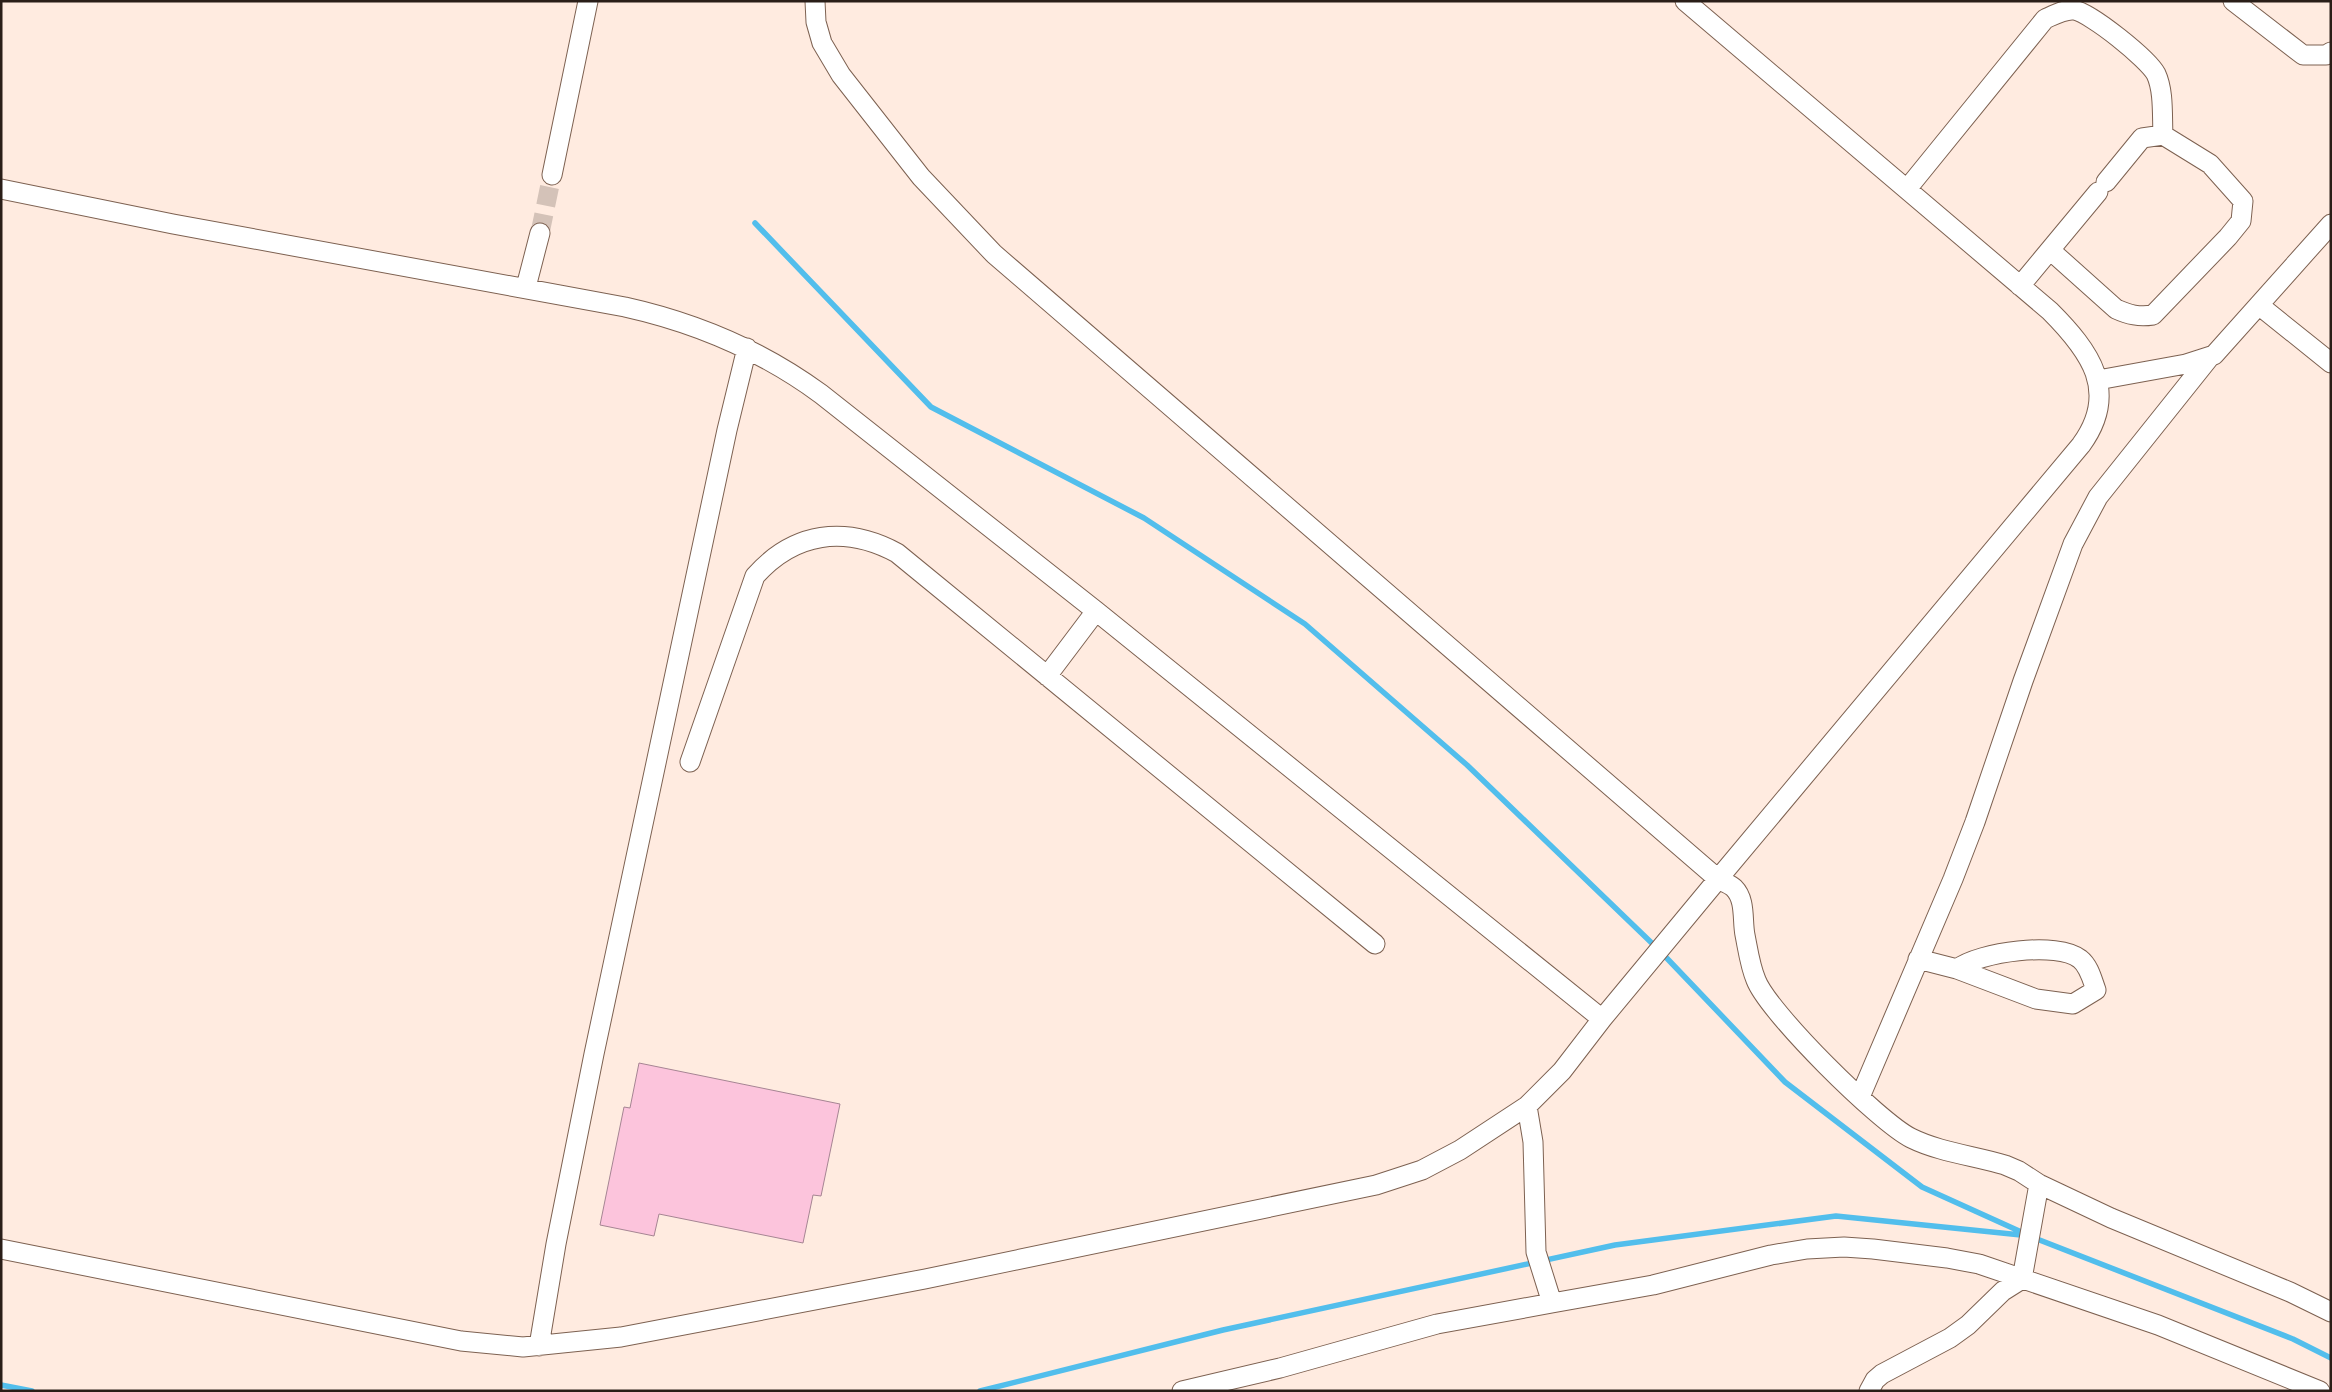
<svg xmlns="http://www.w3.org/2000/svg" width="2332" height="1392" viewBox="0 0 2332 1392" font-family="Figtree,sans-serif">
<rect width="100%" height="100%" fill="#ffebe0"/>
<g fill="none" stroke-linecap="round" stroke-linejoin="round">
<path stroke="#52beec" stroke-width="5.5" d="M755,223l176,184 213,111 161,106 162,141 192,185 126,132 137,105 106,48
M2032,1237l261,102 38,19
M1,1385l31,6
M980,1391l243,-61 392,-85 221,-29 185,19"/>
</g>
<path fill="#fcc4dc" stroke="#a68593" d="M639,1063l201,41 -19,92 -8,-1 -10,48 -144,-29 -5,22 -54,-11 24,-118 6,1z"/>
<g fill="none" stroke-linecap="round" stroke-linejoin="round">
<path stroke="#d4c2b8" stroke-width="19" stroke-dasharray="19 9" stroke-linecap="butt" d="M540,233l12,-58"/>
<defs>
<path id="minor" d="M815,1l1,21 6,21 19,32 80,102 73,77 724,625c5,3 12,5 16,9 12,12 8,32 11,47 3,15 5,31 11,45 12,32 123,142 155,158 28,14 64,18 94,27l14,6 20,13 72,34 179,74 41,20
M2233,1l70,54h23l5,-3
M552,175l36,-174
M1,189l172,35 452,83c72,16 136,43 196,87l275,217 506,408
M1907,189l138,-170c9,-4 20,-10 29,-9 17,3 74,49 82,64 8,17 6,42 7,61
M2050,250l66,59c13,6 23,8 37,6l75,-78 13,-16 2,-20 -33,-37 -47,-29 -21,3 -36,44
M2020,286l78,-94
M526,287l14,-54
M2260,306l71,57
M2098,380l88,-16 28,-9 117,-131
M1047,676l49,-65
M690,762l65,-186c39,-44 90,-51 142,-23l478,391
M1918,959l39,10 79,30 37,5 23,-14c-4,-11 -7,-24 -16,-31 -22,-18 -101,-7 -123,10
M1860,1097l93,-218 22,-57 48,-141 50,-137 25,-47 111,-139
M1527,1106l6,36 3,110 16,51 101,-18 118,-30 36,-6 37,-2 29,2 74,9 32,6 179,61 162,66
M1,1249l460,92 62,6 98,-10 304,-58 451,-94 46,-15 38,-20 67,-44 35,-35 40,-52 116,-140 363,-434c39,-53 9,-94 -31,-134l-365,-310
M539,1346l17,-102 38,-190 133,-624 20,-82
M1182,1391l98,-23 157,-44 115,-21
M1869,1391l6,-11 7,-6 68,-36 18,-13 35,-34 19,-12 17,-95"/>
</defs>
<use href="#minor" stroke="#7d6151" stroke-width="21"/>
<use href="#minor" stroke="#fff" stroke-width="19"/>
</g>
<rect width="2332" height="1392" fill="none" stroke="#2a1e18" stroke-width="5"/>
</svg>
